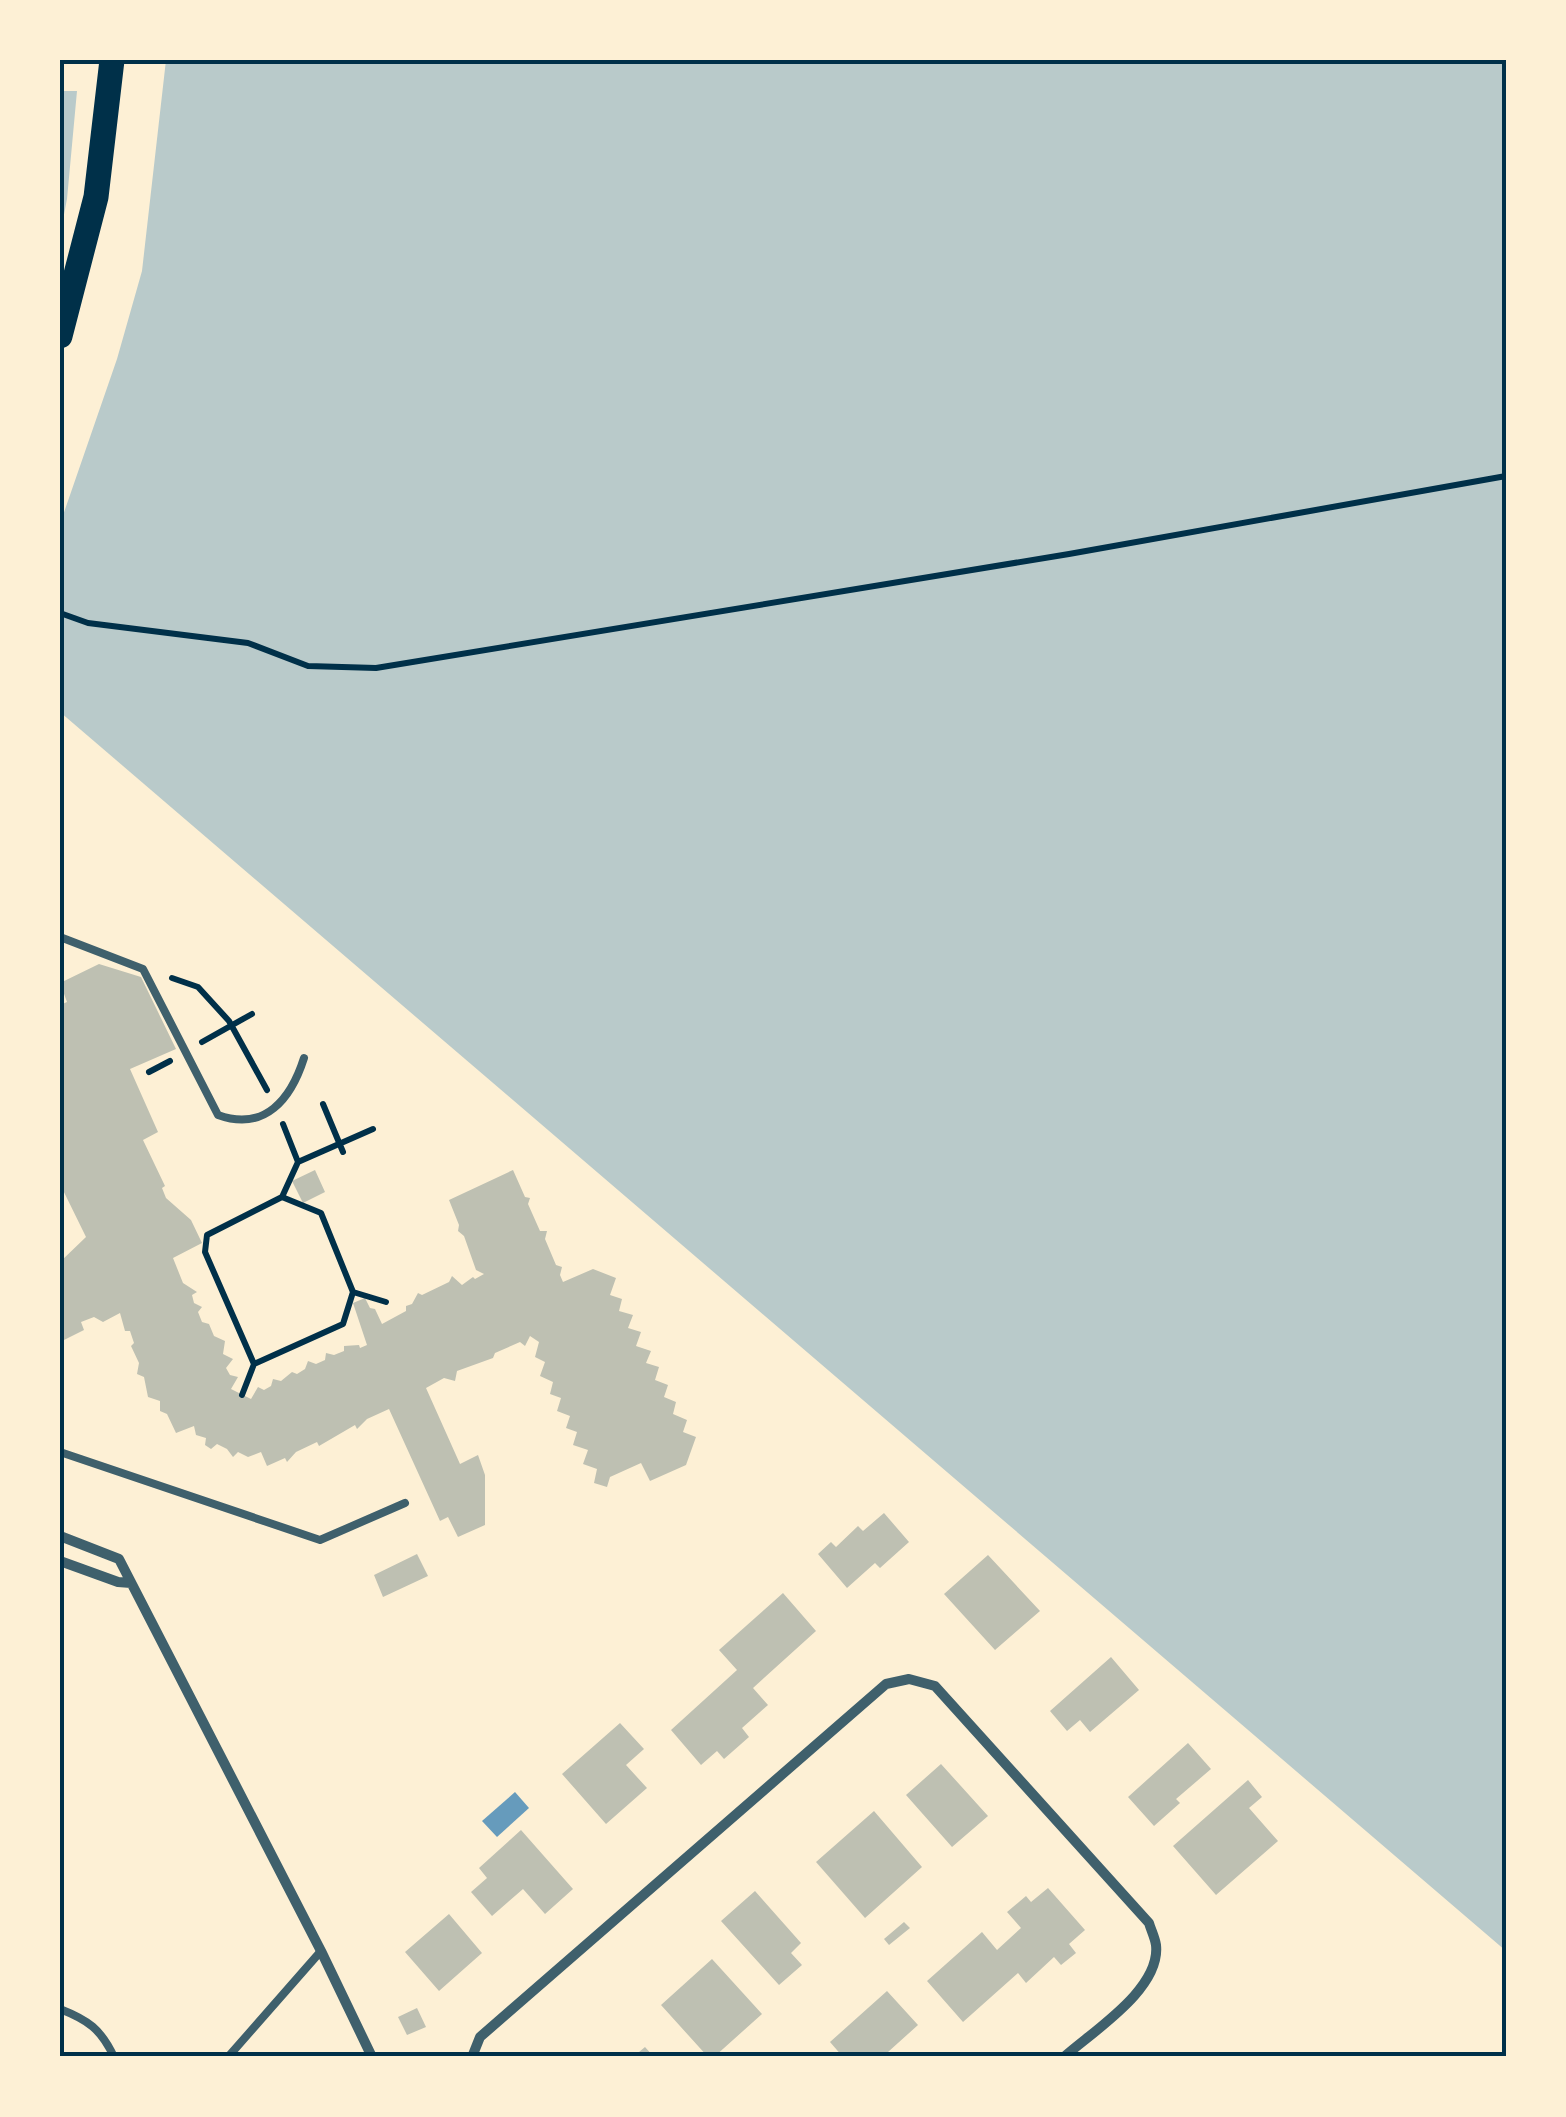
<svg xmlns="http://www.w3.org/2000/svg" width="1566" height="2117" viewBox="0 0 1566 2117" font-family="'Work Sans',sans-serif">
<rect width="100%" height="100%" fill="#fdf0d5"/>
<path fill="#b9caca" d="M166,60h1340v1891l-1446,-1239v-188l57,-165 25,-88z
M60,91h17l-10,108 -7,36z"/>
<path fill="#669bbc" d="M515,1792l14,16 -32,29 -15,-16z"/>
<path fill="#bec0b2" d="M99,964l42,13 35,72 -46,20 28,63 -15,8 22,46 -3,2 4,10 25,22 11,23 -29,15 10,25 14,9 -5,3 2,8 8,4 -4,5 4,10 7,2 5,12 11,5 -2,13 10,5 -7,9 4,7 8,2 -7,12 20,10 7,-12 6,3 7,-4 2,-7 8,2 11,-9 5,2 8,-5 3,-8 8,3 9,-4 1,-7 8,2 10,-4v-5l15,-1 1,3 7,-3 -14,-42 12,-5 5,10 5,1 7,15 24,-13v-5l6,-2 6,-11 4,2 27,-13 3,-6 10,9 11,-8 2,2 9,-5 -8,-4 -12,-34 -6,-5 1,-6 -10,-25 64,-30 12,27 5,1 -2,6 12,27h7l-2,8 11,26 6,2 -2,8 3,7 30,-13 23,9 -6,17 12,4 -3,12 14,4 -5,13 13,4 -5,14 15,5 -5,12 13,4 -4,13 13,5 -4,12 12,5 -3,12 14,6 -4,12 13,5 -10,28 -36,16 -9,-18 -31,14 -3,10 -13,-4 3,-14 -14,-5 5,-14 -15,-5 4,-13 -11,-4 4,-12 -13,-5 4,-13 -11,-4 3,-12 -13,-6 5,-14 -10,-5 4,-15 -9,-6 -5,10 -5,-4 -25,11 -2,5 -36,13 -2,10 -11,-3 -18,10 34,76 18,-9 7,20v50l-27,12 -10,-20 -8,4 -51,-112 -22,10 -10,10 -2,-4 -36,21 -2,-4 -21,10 -9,10 -2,-4 -18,8 -6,-14 -13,5 -10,-5 -5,5 -6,-8 -10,-5 -6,5 -6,-4 1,-7 -10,-3 -2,-9 -18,7 -9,-19 -7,-3v-10l-12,-4 -4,-20 -7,-3 2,-11 -8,-17 3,-3 -4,-12h-5l-5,-18 -17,9 -9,-5 -13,5 3,8 -24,12v-80l26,-25 -26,-53v-179l7,-3 -7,-19z
M315,1170l10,22 -22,11 -11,-22z
M884,1513l25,29 -29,26 -5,-5 -28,25 -29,-34 13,-12 5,5 22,-21 5,5z
M417,1554l11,22 -45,21 -9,-22z
M988,1555l52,56 -45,39 -51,-56z
M783,1593l33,38 -63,57 15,17 -26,23 7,9 -25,22 -7,-8 -16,14 -30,-35 66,-60 -18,-20z
M1111,1657l28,33 -49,42 -10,-12 -13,11 -17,-20z
M620,1723l24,26 -18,16 21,23 -41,36 -44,-50z
M1188,1743l23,26 -35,30 4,4 -26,23 -26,-29z
M941,1764l47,52 -36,31 -46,-52z
M1248,1780l14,17 -13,11 29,33 -62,54 -43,-49z
M874,1811l48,56 -57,51 -49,-56z
M521,1830l52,59 -28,25 -22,-25 -31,27 -21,-24 16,-14 -8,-10z
M1048,1888l37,42 -16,14 7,9 -15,12 -7,-8 -28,26 -8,-10 -55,49 -36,-41 55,-49 15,18 24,-22 -14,-16 19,-16 5,6z
M755,1891l46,52 -10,10 11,12 -23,20 -58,-64z
M449,1914l33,39 -43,38 -34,-39z
M904,1922l6,6 -21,17 -5,-6z
M712,1959l50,55 -48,43h-6l-47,-52z
M887,1991l31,34 -30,27 5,5h-50l-13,-15z
M417,2008l9,19 -19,8 -9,-18z
M645,2047l9,10h-21z"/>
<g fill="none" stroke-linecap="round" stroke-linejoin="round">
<path stroke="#003049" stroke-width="6" d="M60,613l28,10 160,20 60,23 68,2 693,-114 437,-78
M172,978l26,9 31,34 38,69
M202,1042l50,-28
M149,1072l21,-11
M323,1104l20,48
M283,1124l15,38 -16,35 -75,38 -2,17 49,112 89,-40 10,-32 33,10
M298,1162l75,-33
M282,1197l39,16 32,79
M242,1395l12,-31"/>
<path stroke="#3f606c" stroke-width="8" d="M60,937l83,32 75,146c47,17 73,-16 86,-57
M60,1452l260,88 85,-37
M60,2009c28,11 41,20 54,48
M228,2057l93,-106"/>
<path stroke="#3f606c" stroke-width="10" d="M60,1536l59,23 202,392 51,106
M60,1561l58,21 13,1
M472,2057l8,-20 406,-353 23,-5 26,7 214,237c2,7 6,15 7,22 5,44 -63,86 -92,112"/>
<path stroke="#003049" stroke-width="25" d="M60,336l36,-139 16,-137"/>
</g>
<rect width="1566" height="2117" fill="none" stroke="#fdf0d5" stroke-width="125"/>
<rect x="62" y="62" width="1442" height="1992" fill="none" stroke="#003049" stroke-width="4"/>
</svg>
